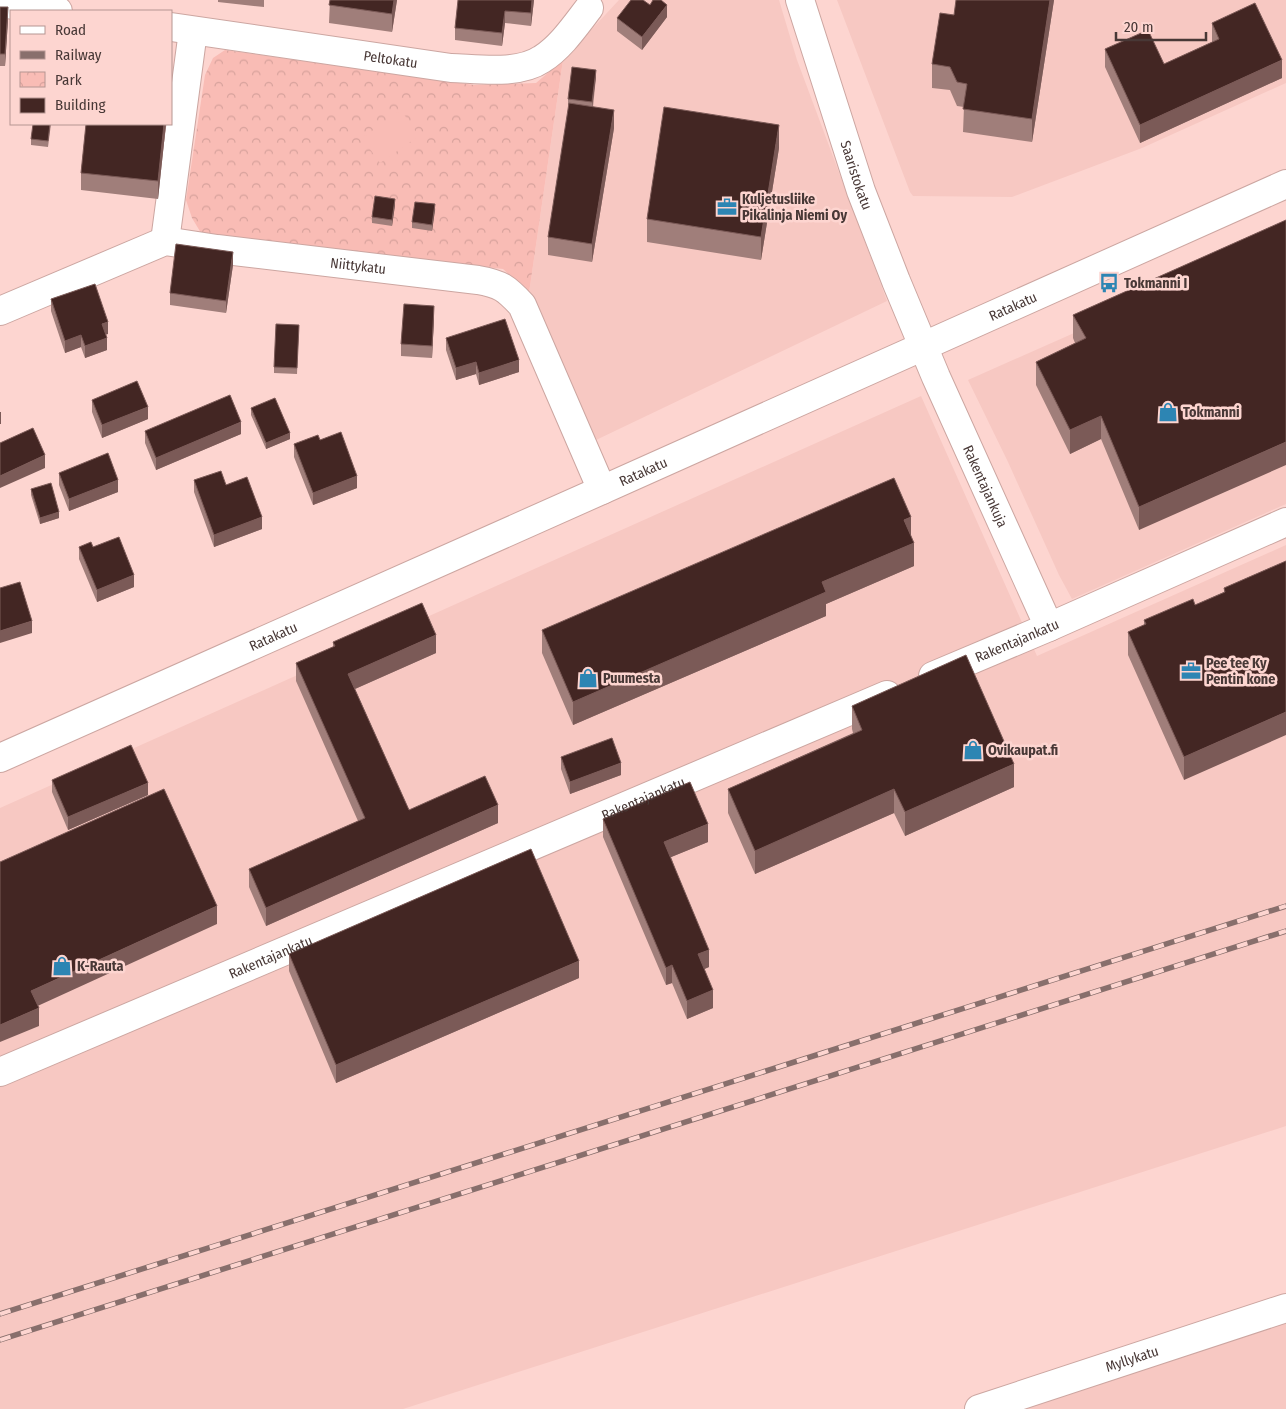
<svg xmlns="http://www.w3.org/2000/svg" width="1286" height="1409" viewBox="0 0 1286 1409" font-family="'Fira Sans Condensed',sans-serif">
<defs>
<pattern id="park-crowns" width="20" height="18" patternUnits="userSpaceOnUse" patternTransform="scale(1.25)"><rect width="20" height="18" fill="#f9bcb5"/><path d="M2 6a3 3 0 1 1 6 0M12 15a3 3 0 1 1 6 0" fill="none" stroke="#d7a29c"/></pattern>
</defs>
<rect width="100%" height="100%" fill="#fdd5d0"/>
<path fill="#f7c8c2" d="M619,0h160l18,60 90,241 -291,139 -67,-147 34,-233z
M837,0h449v83l-144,65 -130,49 -99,-1 -3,-4z
M1286,239v265l-214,95 -13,-24 -51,-113 -40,-82z
M921,396l116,260 249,-111v581l-883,283h-403v-601z
M1286,1309v100h-298z"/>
<path fill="url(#park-crowns)" d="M225,50l249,35 62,-2 27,-23 -34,233 -26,-24 -302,-36 -9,-15 -6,-18 19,-125 8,-17z"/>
<path fill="#f9bcb5" d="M401,110l18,26 -39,27 -18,-25z"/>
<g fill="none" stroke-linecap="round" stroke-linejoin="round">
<defs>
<g id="minor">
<path id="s1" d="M800,0l61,191 35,90 40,96 113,250"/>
<path d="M0,3l58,8"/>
<path id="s2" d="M171,27l280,41c29,1 67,7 91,-9 19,-12 33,-33 47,-51"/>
<path d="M165,241l28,-210"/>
<path id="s3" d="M0,311l165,-70 52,8 261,31c23,4 28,8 44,25l80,185"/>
<path id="s4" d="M933,676l116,-49 237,-105"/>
<path id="s5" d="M0,1072l887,-377"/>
<path id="s6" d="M979,1409l307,-101"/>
</g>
<g id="major">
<path id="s7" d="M0,758l602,-268 684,-306"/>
</g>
</defs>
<use href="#minor" stroke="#cca6a1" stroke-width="30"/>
<use href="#major" stroke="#cca6a1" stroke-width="30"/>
<use href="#minor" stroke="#fff" stroke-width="28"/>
<use href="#major" stroke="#fff" stroke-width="28"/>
<defs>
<path id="rail" d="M0,1314l1286,-408
M0,1340l1286,-409"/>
</defs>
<use href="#rail" stroke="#886f6c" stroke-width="5.5"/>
<use href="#rail" stroke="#fdd5d0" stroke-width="4" stroke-dasharray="11" stroke-linecap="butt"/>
</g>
<path fill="#a07e7a" d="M218,0h46v7l-46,-5z
M330,0h67l-5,32 -63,-9z
M534,0l-3,26 -26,-3 -3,23 -47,-6v-12z
M1054,0l-22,142 -69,-10 1,-25 -7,-1 -7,-16 -18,-2v-24l22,-49z
M0,7l8,13 -3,46h-5z
M667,17l-25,33 -25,-19v-13z
M1212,23l70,55 -142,65 -35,-76v-18l59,15 48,-22z
M596,77l-3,30 21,21 -22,134 -44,-7v-18l21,-132h-1v-6z
M51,124l-3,23 -17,-2v-6z
M86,124h80l-8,75 -77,-9v-17z
M779,148l-18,112 -114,-18v-23z
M395,205l-3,21 -20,-3v-6z
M435,210l-3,21 -20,-3v-6z
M1286,220l-147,310 -38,-91 -31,15 -34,-69v-23l39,-19 -2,-5v-23z
M233,265l-7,48 -56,-8v-12z
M51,299l57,35h-2l1,16 -22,8 -4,-11 -16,6 -14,-42z
M434,318l-2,40 -31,-2v-12z
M299,325l-2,49 -23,-1v-6z
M446,338l73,34 -40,13 -3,-11 -20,6 -10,-30z
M92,400l56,19 -46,19 -10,-26z
M251,408l39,31 -24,10 -15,-34z
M145,431l96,3 -85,36 -11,-27z
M320,440l37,48 -44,17 -19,-48v-13z
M59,473l59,19 -49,19 -10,-26z
M194,480l32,5 36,44 -48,18 -20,-55z
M31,489l28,29 -19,6 -9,-29z
M911,536l3,30 -88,38v12l-253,109 -31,-72v-23z
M79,547h14l41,40 -37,15 -18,-43z
M1286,561l-102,219 -56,-125v-23l16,-7v-5l51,-15 29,-13v-4z
M333,642l103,11 -81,36 54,121 89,13 -232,103 -17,-39v-18l109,-48 -62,-140v-18l37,-16z
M852,706l162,81 -109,49 -11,-23 -139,61 -27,-61v-24l125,-56 -1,-4z
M561,757l60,18 -51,19 -9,-25z
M52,780l96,15 -80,35 -16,-38z
M603,819l105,23 -37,15 38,110 -5,2 9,39 -26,11 -15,-36 -6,2 -63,-148z
M289,954l290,24 -243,105 -47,-112z"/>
<path fill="#7b5a57" d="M394,0h3l-5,32v-18z
M532,0h2l-3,26v-13z
M1050,0h4l-22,142v-23z
M667,5v12l-25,33v-13z
M8,7v13l-3,46v-12z
M505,11v12l-3,23v-13z
M1282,60v18l-142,65v-18z
M596,70v7l-4,31v-6z
M614,110v18l-22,134v-18z
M164,124h2l-8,75v-18z
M779,125v23l-18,112v-23z
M395,199v6l-3,21v-6z
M435,204v6l-3,21v-6z
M233,252v13l-7,48v-12z
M434,306v12l-2,40v-12z
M108,322v12l-6,2v-12z
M81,335v12l-16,6v-12z
M107,338v12l-22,8v-12z
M519,360v12l-40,13v-12z
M476,362v12l-20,6v-12z
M148,407v12l-46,19v-13z
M0,412h1v12h-1z
M1101,416v23l-31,15v-24z
M241,422v12l-85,36v-12z
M290,433v6l-24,10v-6z
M1286,442v23l-147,65v-23z
M45,455v13l-45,20v-12z
M357,476v12l-44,17v-12z
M118,480v12l-49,19v-12z
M59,512v6l-19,6v-6z
M262,517v12l-48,18v-12z
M911,517v23l-7,-20z
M914,543v23l-88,38v12l-253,109v-23l249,-120z
M134,575v12l-37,15v-12z
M32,621v12l-32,10v-12z
M436,635v18l-88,39v-18z
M1286,712v23l-102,45v-23z
M621,763v12l-51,19v-12z
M1014,764v23l-109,49v-24z
M148,783v12l-80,35v-13z
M894,789v24l-139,61v-23z
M498,805v18l-232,103v-18z
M708,824v18l-44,18v-18z
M217,906v18l-186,85v-18z
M709,950v17l-11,5v-18z
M579,961v17l-243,105v-18z
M672,965v18l-6,2v-17z
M713,990v18l-26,11v-18z
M39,1008v18l-39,16v-17z"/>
<path fill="#432623" stroke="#7b5a57" d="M330,0h64l-2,14 -63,-9z
M458,0h74l-1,13 -26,-2 -3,22 -47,-5z
M631,0h12l7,5 3,-5h8l6,5 -25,32 -25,-19z
M956,0h94l-18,119 -69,-10 4,-25 -10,-2 -7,-15 -18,-3 8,-51 14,2z
M1255,3l27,57 -142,65 -35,-76 43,-19 16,34 55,-25 -7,-16z
M0,7h8l-3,47h-5z
M572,67l24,3 -4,32 -24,-3z
M569,103l45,7 -22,134 -44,-7z
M664,107l115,18 -18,112 -114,-18z
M33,124h17l-2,17 -17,-2z
M86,124h78l-6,57 -77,-8z
M375,196l20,3 -3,21 -20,-3z
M415,202l20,2 -3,21 -20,-3z
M1286,220v222l-147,65 -38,-91 -31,14 -34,-68 50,-24 -13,-23z
M176,244l57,8 -7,49 -56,-8z
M95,284l13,38 -6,2 5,14 -22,8 -4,-11 -16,6 -14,-42z
M404,304l30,2 -2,40 -31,-2z
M505,319l14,41 -40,13 -3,-11 -20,6 -10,-30z
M276,324l23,1 -2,43 -23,-1z
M137,381l11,26 -46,18 -10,-25z
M230,395l11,27 -85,36 -11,-27z
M275,398l15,35 -24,10 -15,-35z
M33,428l12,27 -45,21v-33z
M341,432l16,44 -44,17 -19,-49 24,-9 2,5z
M108,453l10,27 -49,19 -10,-26z
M221,471l5,14 21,-8 15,40 -48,18 -20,-55z
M894,478l17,39 -7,3 10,23 -92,39 4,10 -253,110 -31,-72z
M51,483l8,29 -19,6 -9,-29z
M119,537l15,38 -37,15 -18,-43 12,-5 2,5z
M1286,561v151l-102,45 -56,-125 18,-8 -2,-4 49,-21 2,6 30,-13 -1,-4z
M20,582l12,39 -32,10v-43z
M422,603l14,32 -88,39 61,136 76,-34 13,29 -232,103 -17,-39 116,-51 -69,-155 39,-17 -2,-4z
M966,655l48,109 -109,48 -11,-23 -139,62 -27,-62 134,-59 -10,-24z
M612,738l9,25 -51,19 -9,-25z
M131,745l17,38 -80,34 -16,-37z
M690,782l18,42 -44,18 45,108 -11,4 15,36 -26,11 -15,-36 -6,3 -63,-149z
M164,789l53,117 -186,85 8,17 -39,17v-163z
M531,849l48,112 -243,104 -47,-111z"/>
<defs>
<symbol id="office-bare" viewBox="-9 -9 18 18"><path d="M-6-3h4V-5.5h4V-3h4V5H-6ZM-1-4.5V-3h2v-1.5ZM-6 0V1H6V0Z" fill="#2d85b3" stroke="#fdd5d0" stroke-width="2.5" paint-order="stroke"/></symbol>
<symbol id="bus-bare" viewBox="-9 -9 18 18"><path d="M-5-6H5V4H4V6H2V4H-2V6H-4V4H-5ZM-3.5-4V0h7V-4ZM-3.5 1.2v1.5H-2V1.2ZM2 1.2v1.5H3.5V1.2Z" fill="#2d85b3" stroke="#fdd5d0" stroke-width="2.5" paint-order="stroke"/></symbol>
<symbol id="shop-bare" viewBox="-9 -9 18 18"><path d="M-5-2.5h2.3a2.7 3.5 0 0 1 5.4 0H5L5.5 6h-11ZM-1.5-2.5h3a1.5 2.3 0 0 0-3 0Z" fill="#2d85b3" stroke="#fdd5d0" stroke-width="2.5" paint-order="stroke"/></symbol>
</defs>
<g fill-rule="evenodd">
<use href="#office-bare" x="713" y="193" width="28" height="28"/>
<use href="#bus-bare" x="1095" y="269" width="28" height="28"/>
<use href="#shop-bare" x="1154" y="398" width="28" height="28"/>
<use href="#office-bare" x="1177" y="657" width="28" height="28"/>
<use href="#shop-bare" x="574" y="664" width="28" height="28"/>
<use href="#shop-bare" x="959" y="736" width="28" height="28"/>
<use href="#shop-bare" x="48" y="952" width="28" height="28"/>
</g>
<g text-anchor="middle" stroke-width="5" stroke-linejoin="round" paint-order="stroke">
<g font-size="14" fill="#483836" stroke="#fdd5d0">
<text dy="5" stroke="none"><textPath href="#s2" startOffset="222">Peltokatu</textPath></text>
<text dy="5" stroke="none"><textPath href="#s1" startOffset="184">Saaristokatu</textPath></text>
<text dy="5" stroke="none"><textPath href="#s3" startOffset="374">Niittykatu</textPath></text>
<text dy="5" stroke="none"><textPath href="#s7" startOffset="1109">Ratakatu</textPath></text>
<text dy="5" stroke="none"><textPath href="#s7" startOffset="704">Ratakatu</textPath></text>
<text dy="5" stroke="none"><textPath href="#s1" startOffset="521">Rakentajankuja</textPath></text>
<text dy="5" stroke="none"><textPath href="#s7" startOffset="299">Ratakatu</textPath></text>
<text dy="5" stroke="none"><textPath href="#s4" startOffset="91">Rakentajankatu</textPath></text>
<text dy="5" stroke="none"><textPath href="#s5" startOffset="699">Rakentajankatu</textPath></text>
<text dy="5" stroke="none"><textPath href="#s5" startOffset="294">Rakentajankatu</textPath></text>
<text dy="5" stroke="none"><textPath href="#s6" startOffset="161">Myllykatu</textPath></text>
</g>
<g font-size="14" font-weight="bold" fill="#483836" stroke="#fdd5d0" text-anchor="start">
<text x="742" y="204">Kuljetusliike<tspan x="742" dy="16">Pikalinja Niemi Oy</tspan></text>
<text x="1124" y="288">Tokmanni I</text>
<text x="1183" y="417">Tokmanni</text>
<text x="1206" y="668">Pee tee Ky<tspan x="1206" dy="16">Pentin kone</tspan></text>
<text x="603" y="683">Puumesta</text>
<text x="988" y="755">Ovikaupat.fi</text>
<text x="77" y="971">K-Rauta</text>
</g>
</g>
<rect x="10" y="10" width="162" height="115" fill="#fdd5d0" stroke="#b59692"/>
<rect x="20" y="26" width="25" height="8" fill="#ffffff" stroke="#b59692"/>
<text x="55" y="35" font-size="15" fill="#483836">Road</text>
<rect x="20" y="51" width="25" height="8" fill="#886f6c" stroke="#b59692"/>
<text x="55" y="60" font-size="15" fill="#483836">Railway</text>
<rect x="20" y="72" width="25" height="15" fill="url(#park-crowns)" stroke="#b59692"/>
<text x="55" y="85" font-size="15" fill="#483836">Park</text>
<rect x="20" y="98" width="25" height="15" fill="#432623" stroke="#b59692"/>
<text x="55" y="110" font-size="15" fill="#483836">Building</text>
<path d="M1116 32v8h90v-8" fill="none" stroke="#483836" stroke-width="2.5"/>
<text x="1124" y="32" font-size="15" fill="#483836" stroke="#fdd5d0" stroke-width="4" paint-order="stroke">20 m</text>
</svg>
